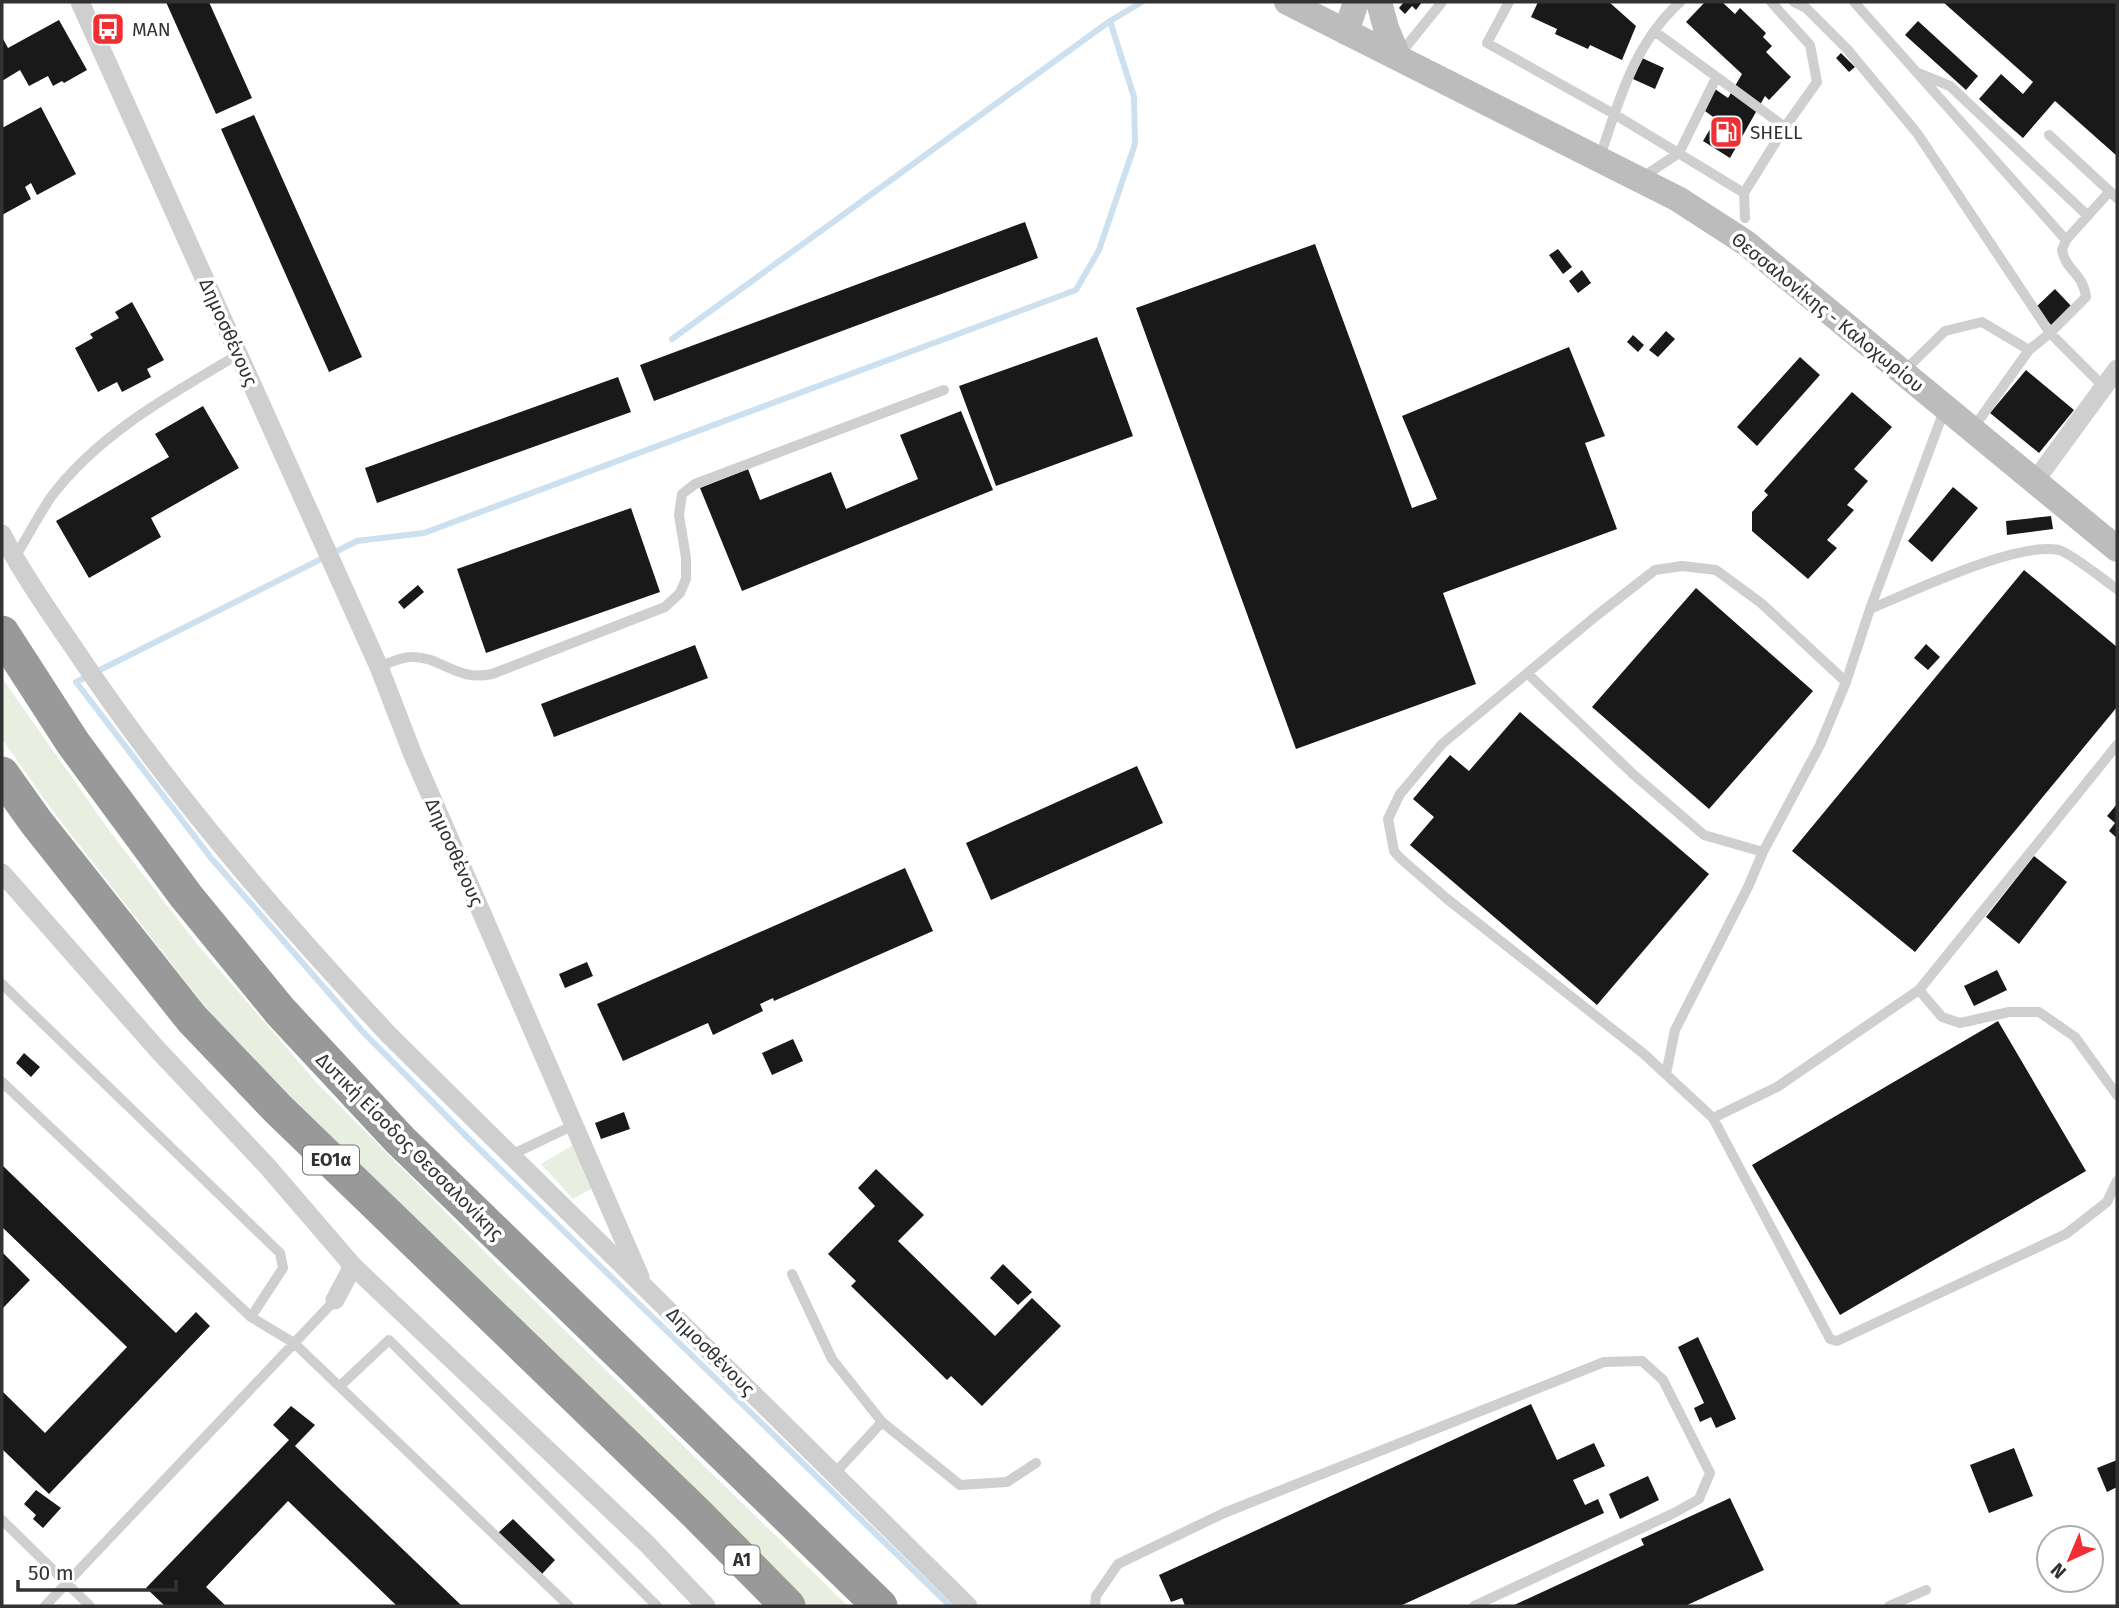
<svg xmlns="http://www.w3.org/2000/svg" width="2119" height="1608" viewBox="0 0 2119 1608" font-family="'Fira Sans',sans-serif">
<rect width="100%" height="100%" fill="#fff"/>
<path fill="#e8efe0" d="M2,678l109,155 86,111 120,139 179,180 352,343h-46l-564,-557 -186,-239 -50,-71z
M573,1145l20,43 -20,11 -32,-35z"/>
<g fill="none" stroke-linecap="round" stroke-linejoin="round">
<path stroke="#cce0ef" stroke-width="6" d="M672,339l438,-318
M950,1606l-481,-467 -106,-107 -152,-174 -135,-176 281,-141 67,-8 652,-243 23,-40 36,-106 -1,-47 -24,-76 32,-19"/>
</g>
<path fill="#191919" d="M166,2h43l43,96 -36,16z
M1404,2h18l-6,8 -4,-4 -7,8 -6,-6z
M1538,2h71l27,24 -14,34 -32,-15 -2,4 -33,-15 2,-5 -26,-12z
M1705,2h17l13,12 5,-6 26,25 -3,4 9,9 -6,6 25,25 -22,23 -4,-4 -35,62 -27,-17 13,-22 -11,-8 10,-22 13,9 14,-24 -56,-52z
M1943,2h174v154l-62,-55 -32,37 -22,-19 -22,-20 22,-25 22,20 10,-12z
M59,20l28,50 -23,13 -2,-2 -9,5 -5,-10 -19,10 -9,-16 -18,11v-44l6,11z
M1918,21l60,55 -12,14 -61,-55z
M1841,53l14,14 -6,5 -13,-14z
M1642,58l22,10 -9,21 -22,-10z
M41,107l35,67 -39,21 -6,-12 -6,4 6,12 -29,16v-87z
M254,115l108,242 -33,15 -108,-243z
M1025,222l13,36 -384,143 -14,-36z
M1315,244l97,264 25,-9 -35,-83 167,-69 36,89 -20,7 32,86 -174,64 33,91 -180,65 -160,-441z
M1558,249l14,18 -9,7 -14,-19z
M1582,270l9,13 -13,10 -9,-12z
M2055,289l18,19 -20,19 -18,-19z
M132,302l32,58 -17,9 4,8 -29,15 -5,-10 -19,10 -23,-44 18,-10 -3,-4 29,-16 -4,-6z
M1666,331l9,8 -17,18 -9,-7z
M1633,335l11,10 -6,7 -11,-10z
M1097,337l36,99 -137,50 -37,-100z
M1800,357l20,18 -63,71 -20,-19z
M2026,370l48,40 -35,43 -49,-40z
M618,377l13,35 -254,91 -12,-35z
M1852,392l40,35 -38,42 14,12 -21,24 7,5 -27,30 10,8 -29,31 -56,-48v-19l16,-17 -4,-4z
M203,406l36,62 -88,50 10,19 -72,41 -33,-57 113,-64 -14,-23z
M961,411l32,79 -251,101 -42,-103 48,-19 12,31 71,-28 15,37 72,-30 -18,-44z
M1953,487l25,21 -46,54 -24,-21z
M631,508l29,84 -174,61 -29,-84z
M2051,516l2,13 -46,6 -1,-14z
M2024,570l93,77v60l-202,245 -123,-101z
M418,585l6,7 -20,17 -6,-7z
M1696,588l117,103 -104,118 -117,-102z
M1926,644l14,13 -12,13 -14,-12z
M695,645l13,33 -154,59 -13,-33z
M1520,712l189,162 -112,131 -187,-160 24,-28 -21,-18 37,-44 19,16z
M1137,766l26,57 -172,77 -25,-57z
M2117,804v34l-8,-7 6,-8 -8,-7z
M2034,856l33,26 -48,62 -33,-27z
M905,868l28,63 -159,70 -1,-3 -13,6 3,7 -50,24 -5,-12 -85,38 -26,-57z
M587,962l6,14 -28,12 -6,-14z
M1997,970l10,20 -33,16 -10,-20z
M1998,1021l88,150 -246,144 -88,-150z
M793,1039l10,22 -31,14 -10,-22z
M24,1053l16,14 -9,10 -15,-14z
M624,1112l6,17 -29,10 -6,-16z
M2,1165l174,168 20,-21 14,14 -161,168 -47,-45v-58l43,42 82,-86 -125,-120z
M876,1169l48,46 -26,26 97,95 37,-38 29,28 -79,80 -31,-30 -4,4 -96,-94 5,-5 -28,-27 47,-48 -17,-18z
M2,1252l28,28 -28,29z
M1003,1264l29,28 -14,13 -28,-27z
M1698,1337l38,82 -20,9 -5,-11 -11,5 -6,-14 10,-5 -26,-56z
M1531,1404l26,56 37,-17 11,23 -32,14 12,25 13,-6 6,14 -204,93h-215l-3,-8 -11,4 -12,-27z
M291,1406l24,19 -20,21 167,160h-65l-109,-105 -82,86 20,19h-61l-19,-18 143,-148 -16,-15z
M2014,1448l19,48 -44,17 -19,-48z
M2117,1460v27l-10,5 -10,-24z
M1648,1476l11,24 -39,19 -11,-25z
M36,1490l25,18 -18,20 -10,-9 3,-4 -12,-11z
M1730,1498l34,72 -79,36h-173l132,-61 -3,-6z
M513,1519l42,41 -13,14 -44,-41z"/>
<g fill="none" stroke-linecap="round" stroke-linejoin="round">
<path stroke="#cfcfcf" stroke-width="10" d="M1509,2l-22,41 127,71 130,79
M1794,2l12,6 41,41 70,84 133,200 53,53
M1854,2l212,238
M1654,31l131,96
M1400,54l42,-52
M1918,73l32,13 138,130
M2049,135l68,63
M1600,157c19,-57 34,-113 80,-155
M1641,178l38,-25 37,-75
M1745,218l-1,-25 41,-66 32,-45 -7,-37 -39,-43
M1904,371l41,-40 37,-9 47,28
M1974,427l55,-77 21,-17 36,-36c-4,-26 -19,-24 -24,-47l4,-10 44,-49
M15,557c12,-19 23,-41 36,-60 48,-64 121,-103 188,-143
M1870,609c42,-17 147,-68 189,-59 12,3 46,31 58,39
M379,667c10,-4 21,-10 32,-10 30,-1 45,25 81,17l173,-67 15,-14 6,-14v-21l-7,-43 3,-21 13,-10 249,-94
M1527,673l107,102 70,60 59,17
M1846,682l-85,-79 -45,-33 -34,-4 -27,4 -59,46 -154,128 -42,50 -12,25 6,32 6,7 46,40 198,156 69,64 117,221 7,2 229,-107 41,-32 10,-21
M2,984l278,269 3,15 -32,49
M1919,990l23,27 18,6 49,-11h30l36,25 42,58
M1666,1074l9,-44 73,-143 15,-35 57,-107 26,-63 24,-73 75,-201
M2,1082l249,235 43,26 275,263
M1713,1118l64,-31 142,-97 198,-245
M511,1155l63,-30
M792,1274l40,85 50,63 78,63 47,-3 29,-19
M340,1386l49,-46 268,266
M835,1473l47,-51
M2,1520l88,86
M45,1606l290,-306
M1095,1606l1,-10 22,-32 106,-51 380,-151 38,-1 21,19 47,93 -11,26 -25,14 -200,93
M1889,1606l37,-16"/>
<path stroke="#cfcfcf" stroke-width="19" d="M80,2l299,665 34,88 227,522
M2035,481l82,-112
M2,534c21,41 48,79 74,117 92,138 200,263 313,384l579,571
M2,873l155,176 110,117 86,100 -18,34
M353,1266l293,277 60,63"/>
<path stroke="#bcbcbc" stroke-width="26" d="M1287,2l391,197 68,44 371,306
M1379,2l7,26 12,29
M1346,32l10,-30"/>
<path stroke="#999" stroke-width="35" d="M2,633l71,110 113,153 94,115 120,129 480,466
M2,774l34,48 156,197 86,90 418,404 92,93"/>
</g>
<defs>
<symbol id="bus-square" viewBox="-11 -11 22 22"><rect x="-9" y="-9" width="18" height="18" rx="4" fill="#ef2f33" stroke="#fff"/><path d="M-5-6H5V4H4V6H2V4H-2V6H-4V4H-5ZM-3.5-4V0h7V-4ZM-3.5 1.2v1.5H-2V1.2ZM2 1.2v1.5H3.5V1.2Z" fill="#fff"/></symbol>
<symbol id="fuel-square" viewBox="-11 -11 22 22"><rect x="-9" y="-9" width="18" height="18" rx="4" fill="#ef2f33" stroke="#fff"/><path d="M-5.5-6h7V0h2V4h1.3V-2.5L3-4.5l.8-.8L6-3V5H2.5V1h-1V6h-7ZM-4.2-4.7v3.2H.2V-4.7Z" fill="#fff"/></symbol>
</defs>
<g fill-rule="evenodd">
<use href="#bus-square" x="89" y="10" width="38" height="38"/>
<use href="#fuel-square" x="1707" y="113" width="38" height="38"/>
</g>
<g text-anchor="middle" stroke-width="7" stroke-linejoin="round" paint-order="stroke">
<g fill="#fff" stroke="#707070" stroke-width="2">
<rect x="303" y="1145.5" width="56" height="29" rx="5"/>
<rect x="724.5" y="1545.5" width="35" height="29" rx="5"/>
</g>
<g font-size="18" font-weight="bold" fill="#323232">
<text x="331" y="1166">ΕΟ1α</text>
<text x="742" y="1566">Α1</text>
</g>
<g font-size="19" fill="#323232" stroke="#fff" text-anchor="start">
<text x="132" y="36">ΜΑΝ</text>
<text x="1750" y="139">SHELL</text>
</g>
<g font-size="19" fill="#323232" stroke="#fff">
<text transform="translate(1828 312) rotate(39)" y="7">Θεσσαλονίκης - Καλοχωρίου</text>
<text transform="translate(229 332) rotate(66)" y="7">Δημοσθένους</text>
<text transform="translate(455 852) rotate(66)" y="7">Δημοσθένους</text>
<text transform="translate(410 1146) rotate(45)" y="7">Δυτική Είσοδος Θεσσαλονίκης</text>
<text transform="translate(711 1351) rotate(45)" y="7">Δημοσθένους</text>
</g>
</g>
<rect width="2119" height="1608" fill="none" stroke="#323232" stroke-width="7"/>
<g transform="translate(2070 1559) rotate(224)"><circle r="33" fill="#ffffff" stroke="#adadad" stroke-width="2"/>
<path d="M0-5L12 26L0 18L-12 26Z" fill="#ef2f33"/>
<text y="-10" font-size="19" font-weight="bold" text-anchor="middle" fill="#323232">N</text>
</g>
<path d="M18 1580v10h158v-10" fill="none" stroke="#323232" stroke-width="3.5"/>
<text x="28" y="1580" font-size="21" fill="#323232" stroke="#ffffff" stroke-width="5" paint-order="stroke">50 m</text>
</svg>
